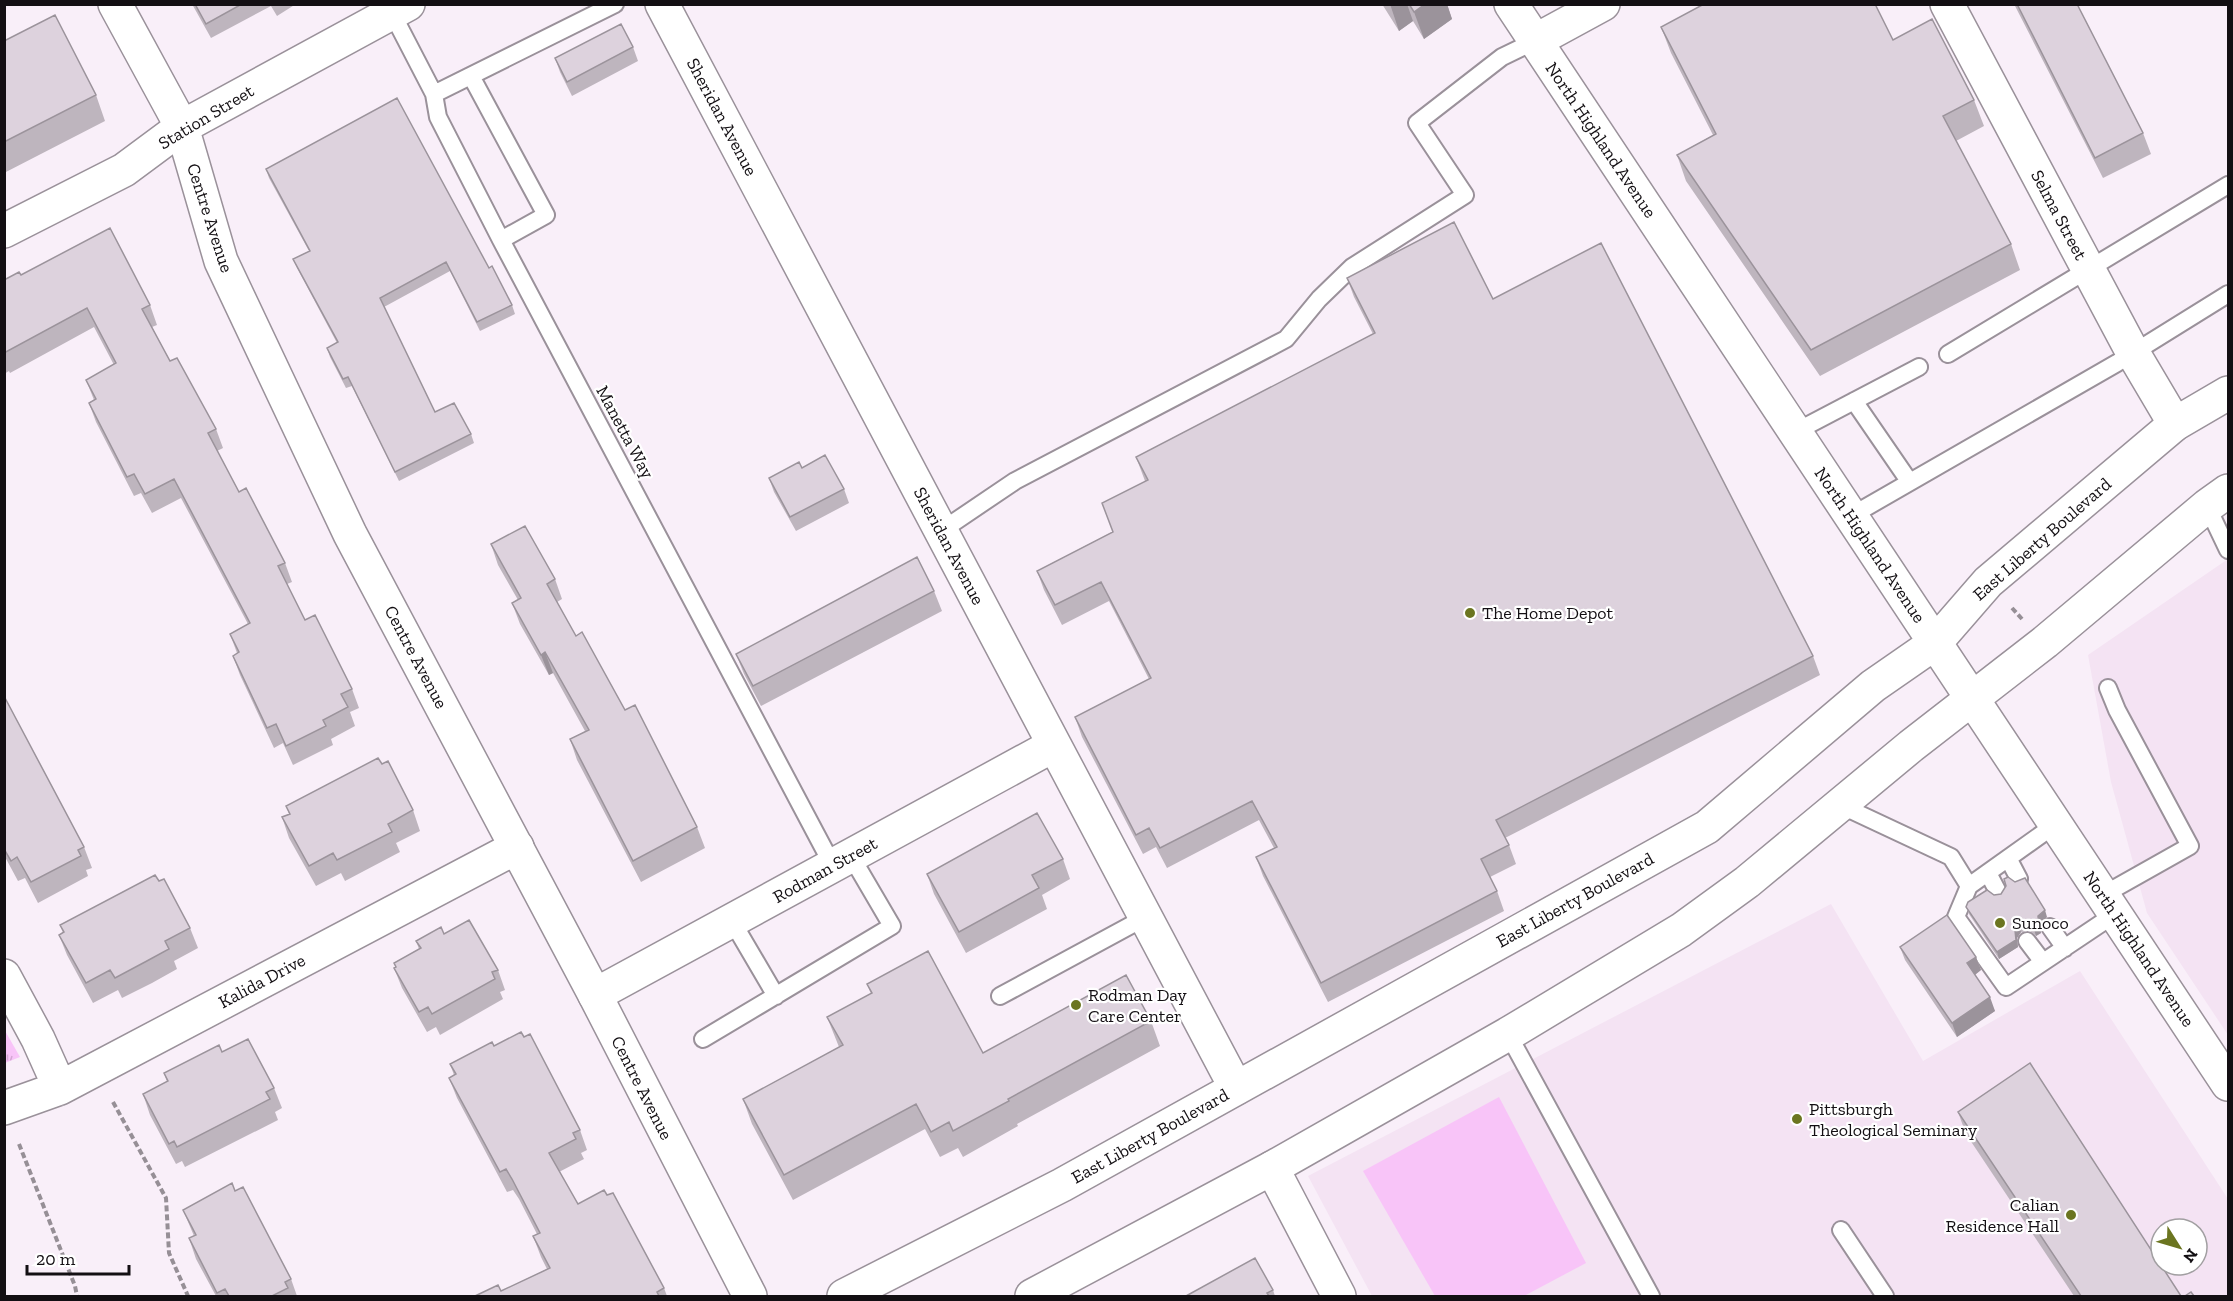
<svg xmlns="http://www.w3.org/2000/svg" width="2233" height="1301" viewBox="0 0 2233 1301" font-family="'Zilla Slab',serif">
<defs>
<pattern id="park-tufts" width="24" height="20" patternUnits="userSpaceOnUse" patternTransform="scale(1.5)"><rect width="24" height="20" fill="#f8c4f8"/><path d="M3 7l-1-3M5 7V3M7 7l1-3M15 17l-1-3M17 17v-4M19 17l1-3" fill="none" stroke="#d4a7d4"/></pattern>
</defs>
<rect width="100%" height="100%" fill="#f9eff9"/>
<path fill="#f4e3f3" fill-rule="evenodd" d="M2228,559v476l-81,-122 -36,-131 -23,-127z
M1831,904l92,157 157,-90 148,228v97h-856l-64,-120zM2161,1229h36v36h-36z"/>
<path fill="#f8c4f8" d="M1499,1097l87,166 -62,33h-89l-72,-125z"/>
<path fill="url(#park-tufts)" d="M4,1029l16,28 -15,6h-1z"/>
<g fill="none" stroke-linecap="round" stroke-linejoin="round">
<defs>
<path id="lane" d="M392,13l42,81 4,23 63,123 332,626
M471,76l75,139 -45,25
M434,94l181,-90
M1948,354l280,-169
M1854,401l55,80
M1795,432l124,-65
M2207,506l21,44
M1851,516l266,-153 111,-69
M941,531l74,-50 271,-142 33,-40 33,-32 113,-72 -48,-72 85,-66 33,-16
M1840,805l111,52 18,29 87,-62
M2008,858l11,21
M1988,873l10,19
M1969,886l-13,31 50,70 109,-73
M2103,895l87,-49 -73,-136 -9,-22
M732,921l44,75
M2050,927l15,21
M2027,941l16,21
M1000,996l146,-79
M1508,1034l143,262
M703,1039l189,-113 -41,-70
M1841,1230l44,66"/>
<path id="street" d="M662,4l574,1084
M1947,4l186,349 42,71
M1535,41l68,-37
M4,231l120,-61 58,-43
M4,976l34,63 22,49
M595,995l459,-250
M4,1108l56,-20 457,-241
M1272,1168l67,128"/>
<path id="secondary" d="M115,4l67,123 39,134 129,273 245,461 155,301
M1511,4l717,1080
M182,127l226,-123
M844,1296l218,-111 645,-358 166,-141 62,-43 53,-61 187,-158 53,-31
M1032,1296l240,-128 236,-134 173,-104 66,-48 164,-136 134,-104 162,-136 21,-15"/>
</defs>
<use href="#lane" stroke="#9a919a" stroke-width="20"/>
<use href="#street" stroke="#9a919a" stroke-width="36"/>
<use href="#secondary" stroke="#9a919a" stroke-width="36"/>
<path stroke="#968f96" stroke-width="4" stroke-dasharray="6 3" stroke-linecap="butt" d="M2012,608l10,11
M113,1102l53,96 3,55 19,43
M19,1144l56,142 2,10"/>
<use href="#lane" stroke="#fff" stroke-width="16"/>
<use href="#street" stroke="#fff" stroke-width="33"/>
<use href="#secondary" stroke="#fff" stroke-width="33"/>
</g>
<path fill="#beb5be" d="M192,4h104l-19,12 -6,-10 -60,32z
M1382,4h65l5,15 -28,20 -11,-18 -14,10z
M2014,4h63l66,129 8,21 -48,24z
M1661,27l232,13 81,60 10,26 -28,15 55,103 9,26 -200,106 -134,-195 -9,-26 36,-20 -42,-82z
M4,41l92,54 9,26 -101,52z
M633,47l5,14 -66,35 -12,-24 -5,-14z
M266,169l223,99 23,37 3,9 -35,17 -30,-60 -66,36 51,105 36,22 3,9 -75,38 -47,-95 -6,2 -16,-31 -3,-9 10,-5 -40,-75 -4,-9 16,-8 -40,-73z
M21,275l129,30 7,20 -5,2 18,34 46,68 7,19 -6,3 22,41 46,71 7,19 -5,2 18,36 47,69 7,19 -9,4 5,14 -24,13 2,6 -40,20 -10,-22 -9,5 -34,-73 -7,-19 4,-3 -7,-19 18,-10 -67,-126 -29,15 -11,-20 -7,3 -38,-74 -7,-19 5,-3 -8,-20 28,-15 -20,-38 -84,46 -1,-2 -5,3v-94z
M1347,278l146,21 320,357 7,19 -315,163 4,7 7,19 -26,13 7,14 7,20 -176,91 -65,-126 -7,-19 18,-9 -15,-28 -92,48 -11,-21 -13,7 -61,-117 -7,-20 74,-38 -40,-78 -47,24 -18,-35 -7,-19 75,-39 33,-51 -9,-24 237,-123 -19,-37z
M769,478l75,11 5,14 -53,28 -22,-39z
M491,544l64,35 7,20 -5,3 19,34 49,74 72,117 8,21 -64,34 -64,-122 -7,-21 15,-8 -32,-58 -4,2 -29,-51 -8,-21 6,-3 -20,-35z
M934,591l8,20 -181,95 -17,-32 -8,-20z
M4,696l80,151 8,21 -6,2 2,6 -50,27 -13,-25 -7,3 -14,-26z
M382,764l31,46 7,21 -24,12 4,9 -55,29 -4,-8 -25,13 -27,-48 -7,-21 7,-3 -3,-8z
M1063,859l7,20 -28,16 5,14 -81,44 -32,-59 -7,-20z
M159,881l31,47 8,20 -24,13 3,8 -25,14 -30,15 -4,-8 -25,13 -26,-48 -8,-20 4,-2 -3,-8z
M1966,907l81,10 -7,6 1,10 -5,3 -6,-5 -9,1 -4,6 1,9 -19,12 -30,-45z
M444,934l54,36 7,20 -5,2 3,7 -63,36 -4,-8 -9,5 -25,-44 -8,-20 2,-1 -2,-4 25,-14 -3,-8z
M1900,947l76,10 5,13 -6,5 20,36 -38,26 -52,-77z
M867,984l116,69 168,-32 9,25 -143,78 1,2 -55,31 -5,-9 -18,9 -15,-28 -132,71 -41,-76 -9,-25 96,-52 -12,-30 44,-23z
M494,1046l86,84 7,20 -6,3 3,6 -25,13 19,32 86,84 3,8h-192l26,-5 46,-22 -6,-12 -8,-21 4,-2 -18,-35 -6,-9 -6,2 -50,-94 -8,-20 5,-3 -4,-11z
M222,1052l52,36 8,20 -7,4 3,8 -93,47 -3,-6 -6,3 -26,-49 -7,-21 24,-12 -3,-9z
M1958,1112l223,184h-107l-108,-162z
M235,1191l56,88 6,17h-81l-20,-37 -7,-21 5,-2 -11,-26z
M1273,1290l2,6h-89z"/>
<path fill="#9b939b" d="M1390,4h17l6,17 -14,10z
M1425,4h22l5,15 -28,20 -10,-27z
M545,652l8,21 -4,2 -8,-20z
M2045,910l2,7 -7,6 1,10 -5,3 -2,-7 4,-13z
M2019,925l2,7 -4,6 1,9 -19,12 -2,-7z
M1976,957l5,13 -9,7 -5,-14z
M1990,997l5,14 -38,26 -5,-14z"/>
<path fill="#ddd2dd" stroke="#9b939b" stroke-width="1.5" d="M195,4h47l-36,20z
M1409,4h16l-11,8z
M1704,4h171l18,36 39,-21 42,81 -31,16 68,128 -200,106 -134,-195 39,-21 -55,-107z
M2017,4h60l66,129 -48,25z
M55,15l41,80 -92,47v-101z
M621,24l12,23 -66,35 -12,-24z
M397,98l92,170 3,-2 20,39 -35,17 -31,-60 -66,36 55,114 19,-9 17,31 -76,38 -47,-95 -5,2 -16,-31 11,-6 -45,-83 17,-8 -44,-82z
M1454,222l39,77 108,-56 212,413 -317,164 13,25 -28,14 16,32 -176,92 -65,-126 21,-10 -25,-46 -92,47 -11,-20 -13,7 -61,-118 76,-39 -50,-96 -46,23 -18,-34 76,-39 -11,-29 46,-23 -12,-23 239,-124 -28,-55z
M110,228l40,77 -8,4 28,52 7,-3 39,71 -8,4 31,59 7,-4 39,75 -7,3 27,54 10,-5 37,74 -11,5 7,13 -25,13 3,6 -40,20 -10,-22 -9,4 -34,-72 6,-4 -9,-18 20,-11 -76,-144 -29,15 -11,-20 -7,3 -38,-74 7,-4 -10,-19 30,-17 -29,-55 -83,45v-73l15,-8 2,3z
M825,455l19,34 -54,28 -21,-39 30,-16 3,6z
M525,526l30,53 -8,5 29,52 6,-4 43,78 10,-5 62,122 -64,34 -63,-122 19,-9 -44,-78 -4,3 -29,-52 9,-5 -30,-54z
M917,557l17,34 -181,95 -17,-32z
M4,696l80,151 -6,3 3,6 -50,26 -14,-25 -6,4 -7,-12v-17h1l-1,-2z
M378,758l4,6 6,-3 25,49 -25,14 4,8 -55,28 -4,-7 -24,13 -27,-49 8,-3 -4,-8z
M1037,813l26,46 -31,16 7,13 -80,44 -32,-58z
M155,875l4,6 5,-2 26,49 -25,13 4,8 -24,13 -30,16 -5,-8 -24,13 -27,-48 5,-3 -4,-7z
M2008,877l7,5 10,-4 20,32 -7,6 1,10 -5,3 -6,-5 -9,1 -4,5 1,10 -19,12 -31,-45 2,-5 19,-12 7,5 7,-1 5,-8 -2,-7z
M1947,915l29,42 -9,6 23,34 -38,26 -52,-76z
M469,920l29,50 -6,2 3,7 -63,35 -4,-7 -9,5 -25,-44 2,-1 -2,-4 27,-15 -5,-7 25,-14 3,7z
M928,951l55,102 143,-78 25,46 -143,78 1,2 -56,30 -4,-9 -18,10 -15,-28 -132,71 -41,-76 100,-54 -16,-28 45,-24 -5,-9z
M521,1032l3,5 6,-3 50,96 -7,3 3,6 -27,14 29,51 26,-14 3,5 6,-2 51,95 -7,4 2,4h-184l23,-11 3,6 49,-23 -17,-32 7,-3 -28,-54 -6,-10 -6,3 -51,-94 7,-4 -6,-10 42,-22 2,4z
M248,1039l26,49 -8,4 4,7 -93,48 -3,-6 -5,3 -26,-50 25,-13 -4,-8 55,-28 3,7z
M2030,1063l151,233h-100l-123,-184z
M232,1183l3,8 8,-4 48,92 -6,3 3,6 -16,8h-43l-4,-7 -8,4 -28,-55 7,-3 -13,-25z
M1255,1258l18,32 -6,3 2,3h-83z
M2191,1292l3,4h-9z"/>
<g fill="#6b7520" stroke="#fff" stroke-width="2">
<circle cx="1470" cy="613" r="6"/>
<circle cx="2000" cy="923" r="6"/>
<circle cx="1076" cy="1005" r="6"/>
<circle cx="1797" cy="1119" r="6"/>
<circle cx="2071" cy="1215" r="6"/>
</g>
<g text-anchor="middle" stroke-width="4.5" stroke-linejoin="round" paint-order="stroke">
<g font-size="18" fill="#130f13" stroke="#fff">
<text transform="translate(206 117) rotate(-31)" y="6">Station Street</text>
<text transform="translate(722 117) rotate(62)" y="6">Sheridan Avenue</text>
<text transform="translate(1601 140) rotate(56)" y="6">North Highland Avenue</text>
<text transform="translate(2059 215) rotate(62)" y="6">Selma Street</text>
<text transform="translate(210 218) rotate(72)" y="6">Centre Avenue</text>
<text transform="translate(625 432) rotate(62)" y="6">Manetta Way</text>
<text transform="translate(2042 539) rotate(-41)" y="6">East Liberty Boulevard</text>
<text transform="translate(1870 545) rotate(56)" y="6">North Highland Avenue</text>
<text transform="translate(949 546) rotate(62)" y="6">Sheridan Avenue</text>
<text transform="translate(416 657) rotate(62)" y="6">Centre Avenue</text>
<text transform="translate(825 870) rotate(-29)" y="6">Rodman Street</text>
<text transform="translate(1575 900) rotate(-29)" y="6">East Liberty Boulevard</text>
<text transform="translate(2139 949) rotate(56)" y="6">North Highland Avenue</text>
<text transform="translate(262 981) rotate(-28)" y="6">Kalida Drive</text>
<text transform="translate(642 1088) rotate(63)" y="6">Centre Avenue</text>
<text transform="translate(1150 1136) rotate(-29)" y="6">East Liberty Boulevard</text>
</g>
<g font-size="18" fill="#130f13" stroke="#fff" text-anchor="start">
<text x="1482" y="619">The Home Depot</text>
<text x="2012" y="929">Sunoco</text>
<text x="1088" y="1001">Rodman Day<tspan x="1088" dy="21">Care Center</tspan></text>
<text x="1809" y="1115">Pittsburgh<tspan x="1809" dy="21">Theological Seminary</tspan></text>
<text x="2059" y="1211" text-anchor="end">Calian<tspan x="2059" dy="21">Residence Hall</tspan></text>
</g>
</g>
<rect width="2233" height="1301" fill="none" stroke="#130f13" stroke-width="12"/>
<g transform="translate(2179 1247) rotate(127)"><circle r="28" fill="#ffffff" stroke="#a19fa1" stroke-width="1.5"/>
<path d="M0-4.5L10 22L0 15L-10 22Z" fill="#6b7520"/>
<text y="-9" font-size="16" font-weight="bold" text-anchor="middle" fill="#130f13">N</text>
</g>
<path d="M27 1265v9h102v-9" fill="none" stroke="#130f13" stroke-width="3"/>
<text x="36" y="1265" font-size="18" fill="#130f13" stroke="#ffffff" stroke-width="4.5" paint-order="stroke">20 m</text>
</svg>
